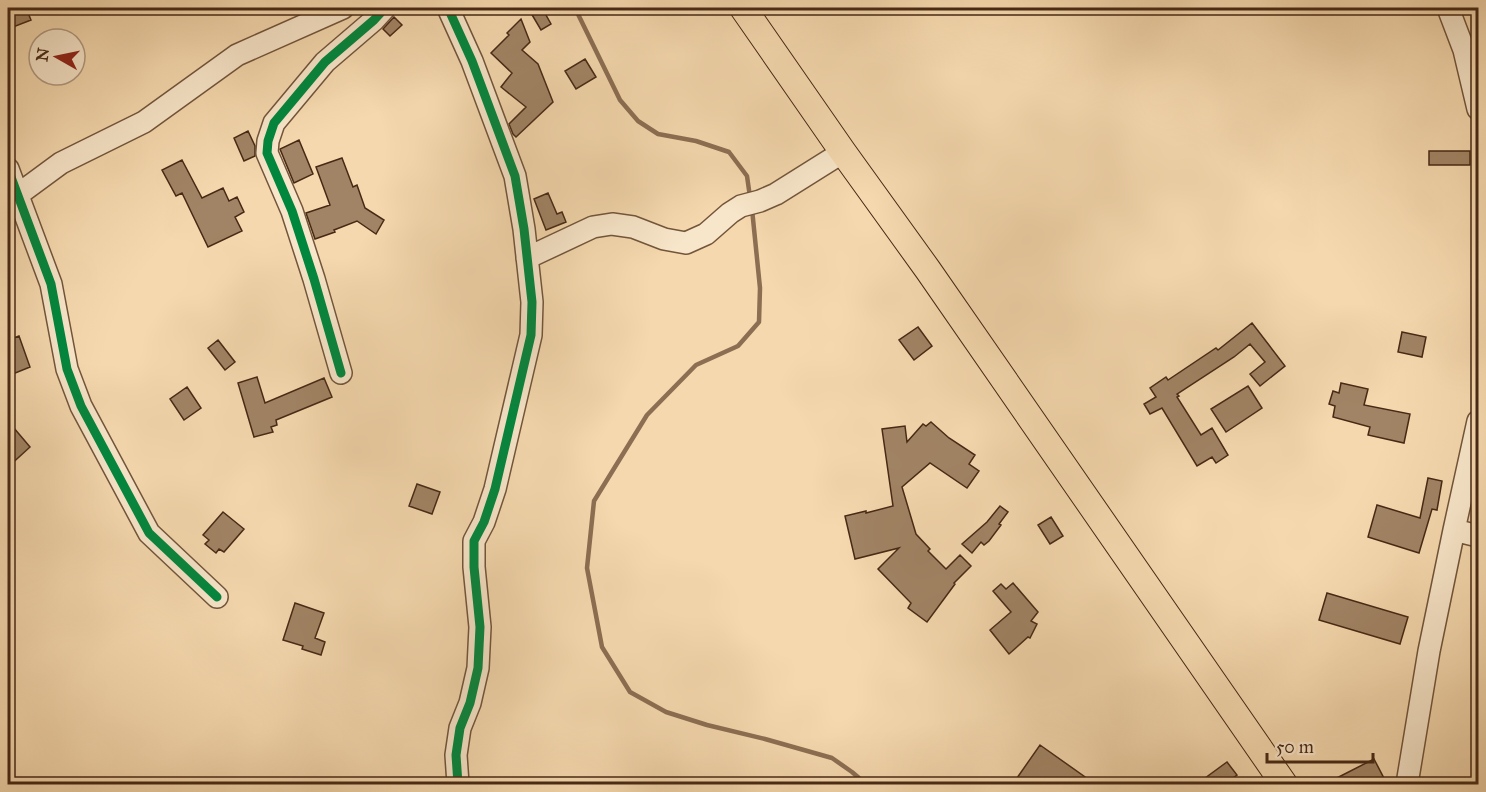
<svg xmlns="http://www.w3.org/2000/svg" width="1486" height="792" viewBox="0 0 1486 792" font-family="'IM FELL Great Primer',serif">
<rect width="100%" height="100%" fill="#f5d8ae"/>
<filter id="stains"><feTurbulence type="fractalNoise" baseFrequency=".00333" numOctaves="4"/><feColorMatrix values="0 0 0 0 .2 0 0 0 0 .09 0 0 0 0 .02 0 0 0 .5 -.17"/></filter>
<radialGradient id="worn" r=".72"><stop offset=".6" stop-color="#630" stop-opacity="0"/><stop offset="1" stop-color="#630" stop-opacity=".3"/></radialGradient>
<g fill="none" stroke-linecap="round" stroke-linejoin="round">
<path stroke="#8c6e52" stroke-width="4.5" d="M575,8l45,92 18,21 20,13 38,7 33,11 18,24 3,21
M752,209l8,79 -1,34 -21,24 -42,19 -49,50 -53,86 -7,67 15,79 28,45 36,20 41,13 58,14 67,19 20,14 14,12"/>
</g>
<path fill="#a18465" stroke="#472915" stroke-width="1.5" d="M8,8h18l5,12 -23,9z
M528,8h14l9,16 -10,6z
M394,17l8,8 -12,11 -7,-7z
M521,19l9,23 -8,8 16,14 15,38 -37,35 -3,-3 -4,-10 17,-17 -25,-20 11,-14 -21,-20 18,-18 -2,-2z
M585,59l11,18 -20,12 -11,-18z
M248,131l7,15v10l-11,5 -10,-23z
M299,140l14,34 -19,9 -14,-34z
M1429,151h41v14h-41z
M342,158l11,29 4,-2 8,23 19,12 -8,14 -19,-13 -23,9 1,2 -20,7 -9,-26 24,-8 -14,-38z
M182,160l20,38 21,-10 6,13 8,-4 7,15 -9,5 7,14 -34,16 -26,-54 -6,3 -14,-26z
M548,193l9,21 5,-2 4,10 -20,8 -12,-31z
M1252,323l33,43 -25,20 -10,-12 15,-12 -15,-18 -16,13 -57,37 2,2 -2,1 24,38 11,-7 16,27 -12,8 -4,-6 -15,9 -35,-58 -12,6 -6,-10 12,-7 -6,-9 16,-11 2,3 48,-32 2,2z
M918,327l14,19 -18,14 -15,-20z
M1402,332l24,5 -4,20 -24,-5z
M19,336l11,31 -22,9v-36z
M218,340l17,22 -10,8 -17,-22z
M257,377l8,26 59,-25 8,19 -56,23 1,5 -6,2 2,5 -19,5 -16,-54z
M1341,383l27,6 -4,16 46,9 -6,29 -36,-8 2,-8 -37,-10 2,-11 -6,-2 4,-13 6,2z
M1248,386l14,22 -36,24 -15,-23z
M187,387l14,21 -17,12 -14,-21z
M8,421l22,26 -22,20z
M931,422l18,16 26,17 -6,9 10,7 -12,17 -37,-25 -28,24 14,47 14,15 -2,2 18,18 14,-14 11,11 -17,17 1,1 -28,38 -19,-14 3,-5 -33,-34 21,-21 -44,11 -10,-43 21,-5v2l27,-7 -11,-77 23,-3 2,16 16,-18 3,2z
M1428,478l14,3 -5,29 -5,-1 -13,44 -51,-16 9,-32 43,13z
M417,484l23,8 -8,22 -23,-8z
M1000,506l8,6 -9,12 2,1 -12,16 -5,4 -3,-3 -9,11 -10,-9 25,-22z
M223,512l21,17 -20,23 -5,-3 -3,4 -11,-9 4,-4 -6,-5z
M1051,517l12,19 -13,8 -12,-19z
M1013,583l25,29 -7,9 6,3 -7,14 -2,-1 -19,17 -19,-24 21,-18 -18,-21 8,-7 5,5z
M1327,593l81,24 -8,27 -81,-24z
M295,603l29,10 -9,25 10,4 -4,13 -19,-6 1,-3 -20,-6z
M1040,745l55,39h-68l-10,-6z
M1374,759l13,25h-62z
M1227,762l10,13 -12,9h-28z"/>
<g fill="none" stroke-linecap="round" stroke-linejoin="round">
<defs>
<path id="minor" d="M448,8l24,53 43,115 9,53 8,73 -1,33 -36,154 -11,33 -10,19v26l6,60 -2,41 -8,35 -10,25 -4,27 2,29
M1448,8l16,42 14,59
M8,169l43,115 16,85 14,37 68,127 68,64
M8,202l53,-39 83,-41 93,-67 106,-47
M527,258l66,-31 19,-3 21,3 31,12 22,4 20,-9 24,-21 11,-7 19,-5 16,-7 67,-42
M341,373l-27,-94 -22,-68 -25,-58 1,-12 6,-18 51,-61 49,-42 11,-12
M1454,530l24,6
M1407,784l22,-133 25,-121 24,-109"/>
<path id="major" d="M743,8l100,144 85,118 356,514"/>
</defs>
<use href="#minor" stroke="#72553b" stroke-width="24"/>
<use href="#major" stroke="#472915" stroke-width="28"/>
<use href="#minor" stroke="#f8e6ca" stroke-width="21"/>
<use href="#major" stroke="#f5d8ae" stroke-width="26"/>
<defs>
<path id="cycleway" d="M448,8l24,53 43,115 9,53 8,73 -1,33 -36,154 -11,33 -10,19v26l6,60 -2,41 -8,35 -10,25 -4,27 2,29
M8,169l43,115 16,85 14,37 68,127 68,64
M341,373l-27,-94 -22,-68 -25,-58 1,-12 6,-18 51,-61 49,-42 11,-12"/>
</defs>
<use href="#cycleway" stroke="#f8e6ca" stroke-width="13"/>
<use href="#cycleway" stroke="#00873e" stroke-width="9"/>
</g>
<rect width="1486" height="792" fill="none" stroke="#f5d8ae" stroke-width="30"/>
<rect x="9" y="9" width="1468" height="774" fill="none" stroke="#472915" stroke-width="3"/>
<rect x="15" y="15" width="1456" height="762" fill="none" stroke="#472915" stroke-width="1.5"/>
<g transform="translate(57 57) rotate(279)"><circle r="28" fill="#f8e6ca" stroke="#b19a82" stroke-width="1.5"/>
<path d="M0-4.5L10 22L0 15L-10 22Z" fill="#8f2418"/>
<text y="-9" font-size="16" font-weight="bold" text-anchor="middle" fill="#472915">N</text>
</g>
<path d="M1267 753v9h106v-9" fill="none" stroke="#472915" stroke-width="3"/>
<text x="1276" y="753" font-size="18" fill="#472915" stroke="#f8e6ca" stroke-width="4.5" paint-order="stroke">50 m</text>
<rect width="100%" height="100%" filter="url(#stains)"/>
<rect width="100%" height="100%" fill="url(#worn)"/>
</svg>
